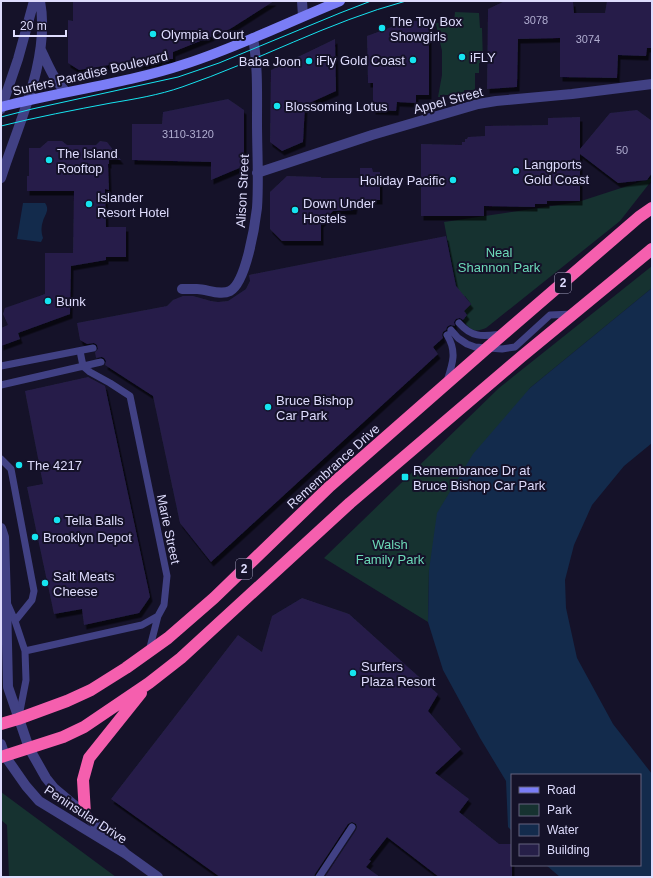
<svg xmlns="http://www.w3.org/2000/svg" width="653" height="878" viewBox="0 0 653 878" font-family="Arial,sans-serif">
<defs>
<filter id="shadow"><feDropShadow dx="2.5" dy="4.5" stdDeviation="0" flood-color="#0009"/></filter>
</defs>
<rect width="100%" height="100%" fill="#151229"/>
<path fill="#163230" d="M455,12l24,1 1,15h2l1,35h-4v10h-4v17h-11v3h-8l-1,2h-15v2h-2l4,-22v-24l-7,-31 2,3h17z
M652,178v2l-32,41 -134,107c-12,5 -16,2 -23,-8l4,-5 -3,-4 7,-7 -6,-8h-7l-14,-74 134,-20z
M652,266v22l-122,100 -101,182 -1,52 -104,-64 175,-170z
M1,792l115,85h-107l-2,-52 -6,-5z"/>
<path fill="#132b4c" d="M23,203h22c5,7 0,11 -2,18 -2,6 -2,11 0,17l-2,4 -24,-3z
M652,288v155l-28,23 -32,39 -18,40 -9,35 1,28 11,50 36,66 39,50v103h-92l-14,-12h94v-90h-128v56l-4,-4 -2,-46 -26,-43 -37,-68 -15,-48 1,-52 8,-57 36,-59 57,-66z"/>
<path fill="#261f48" filter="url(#shadow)" d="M73,1h49v1h33v-1h119l-44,28 -57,23v7h-13l-2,3h-6l-7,2 -12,1v-4l-54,9 -11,-7v-43l5,1z
M505,1l68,1 1,11h31l2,-12h45v47h-5l-1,8 -28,-1 -1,23 -57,-1v-39l-42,1 -1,48 -30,2 1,-80z
M397,21h32v74h-13v8l-19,-1 -1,9 -23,-1v-27h-5l-1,-47 30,-11z
M335,39l1,52 -31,14 -2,37 -21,9 -12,-9 1,-72z
M228,99l16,11v56l-33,14v-18l-79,-2v-36h30l1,-12z
M637,110l15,11v52l-5,7 -29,3 -38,-29v47h-33v3h-12v3l-51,-1v10h-63v-72l41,1v-3h3v-3h2l1,-2 17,-1v-10l63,-1v-7l32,-1v32l30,-36z
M48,141h14l5,4h29l4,-4 7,1 14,18h-12v4h-1l1,26 -4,-1 1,38h20v30h-20v3l-35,6 -1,48 -52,19 2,6 -19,7v-18l7,-3 -5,-11 2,-6 40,-14v-41h28l1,-62h-47v-15h2v-28h11z
M360,168h12l1,4h7v28h-24l-2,10 -21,1 -12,12v18h-39l-12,-12v-37l17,-16 34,1v1h39z
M446,236l10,50 15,18 -7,7 3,4 -4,5 -3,-2 -4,1 -2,3 1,4 -5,-1 -3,2 -1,3 -3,2 -1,3 1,3 -10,9 5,7 -227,208 -31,-39 -27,-127 -48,-31 1,-4 -2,-3 -2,-1 -6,1 -1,-6 3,-3 -1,-4 -3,-2 -7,1 -7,-4 -3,-17 90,-17 6,-6 10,-4h10l18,5 7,1 10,-1 18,-12 4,-8 -1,-6z
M88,377l17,9 45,211 -11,16 -55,12 -2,-16 -28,5 -27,-127 16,-3 -18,-93z
M302,598l47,16 89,80 -10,17 33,38 -26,24 34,26 -10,13 40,32h13v33h-73l-52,-40 -18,23 2,1 -5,6 14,10h-55l31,-47 1,-3 -1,-3 -4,-2 -4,2 -33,50 -1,3h-94l-109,-78 127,-164 24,17 10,-36z"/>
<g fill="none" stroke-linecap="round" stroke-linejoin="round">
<path stroke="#414184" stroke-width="7" d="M459,323c14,16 25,13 44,11
M451,330l7,8 9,6 8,3 27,2 13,-2 35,-32 23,-1
M447,335c10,16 6,28 0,46
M80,351l3,15
M1,366l92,-18
M1,385l100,-23
M1,459l10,10 23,122 -2,9 -17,21
M8,605l7,16 10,30 1,29 -7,36
M25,651l117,-26 16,-9 6,-11 3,-29 -37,-180 -20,-13 -20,-11 -7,-6
M149,651l9,-35
M319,877l33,-50"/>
<path stroke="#414184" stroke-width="10" d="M302,1l1,15
M41,50c7,15 13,30 25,42
M1,109l17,-50 16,-58
M257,173l115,-38 106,-31 18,-3 76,-7 80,-10
M1,178c17,-54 50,-120 39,-177
M182,289c5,0 10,0 15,0 10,0 23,7 33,2 16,-8 25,-66 27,-83 2,-28 0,-57 0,-85 0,-29 1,-57 -4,-85
M1,528l3,9 2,64 2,86 21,61 17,30 8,10 31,26 41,40
M1,744l4,12 21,30 13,15 87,53 32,23"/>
<path stroke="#7a7df6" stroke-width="10" d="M1,107c61,-16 124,-23 184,-43 53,-17 103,-42 155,-63"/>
<path stroke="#f55fae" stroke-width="12" d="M1,724l17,-5 49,-18 24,-11 35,-22 42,-30 46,-40 116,-112 156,-137 153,-132 13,-9
M1,757l62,-20 21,-10 65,-44 32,-25 169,-155 171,-146 131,-108
M85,814l-2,-34 6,-22 52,-65"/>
<path stroke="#15e4f0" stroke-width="1" d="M1,117l31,-8 146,-32 41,-14 121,-50 31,-12
M1,126c36,-9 73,-16 110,-23 24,-4 48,-8 71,-16 76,-26 146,-65 224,-86"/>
</g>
<g fill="#15e4f0" stroke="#151229" stroke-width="1.5">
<circle cx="382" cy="28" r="4"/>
<circle cx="153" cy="34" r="4"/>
<circle cx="462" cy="57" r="4"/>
<circle cx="413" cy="60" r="4"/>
<circle cx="309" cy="61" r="4"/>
<circle cx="277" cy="106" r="4"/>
<circle cx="49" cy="160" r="4"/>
<circle cx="516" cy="171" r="4"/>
<circle cx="453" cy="180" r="4"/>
<circle cx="89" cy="204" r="4"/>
<circle cx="295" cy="210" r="4"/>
<circle cx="48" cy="301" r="4"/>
<circle cx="268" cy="407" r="4"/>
<circle cx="19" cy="465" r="4"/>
<rect x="401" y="473" width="8" height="8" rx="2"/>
<circle cx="57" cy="520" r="4"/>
<circle cx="35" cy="537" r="4"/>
<circle cx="45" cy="583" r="4"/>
<circle cx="353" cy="673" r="4"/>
</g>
<g text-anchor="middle" stroke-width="4" stroke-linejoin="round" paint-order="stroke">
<g font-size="11" fill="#b0add0">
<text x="536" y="24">3078</text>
<text x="588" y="43">3074</text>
<text x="188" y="138">3110-3120</text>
<text x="622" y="154">50</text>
</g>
<g fill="#151229" stroke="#a29fbd" stroke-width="1">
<rect x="555" y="273" width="16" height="20" rx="3"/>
<rect x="236" y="559" width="16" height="20" rx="3"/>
</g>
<g font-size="12" font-weight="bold" fill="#dedcfd">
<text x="563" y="287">2</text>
<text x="244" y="573">2</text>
</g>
<g font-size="13" fill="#dedcfd" stroke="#151229" text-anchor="start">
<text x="390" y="26">The Toy Box<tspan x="390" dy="15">Showgirls</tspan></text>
<text x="161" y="39">Olympia Court</text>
<text x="470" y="62">iFLY</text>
<text x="405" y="65" text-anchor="end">iFly Gold Coast</text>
<text x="301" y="66" text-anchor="end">Baba Joon</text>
<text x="285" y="111">Blossoming Lotus</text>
<text x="57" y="158">The Island<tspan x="57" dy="15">Rooftop</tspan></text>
<text x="524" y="169">Langports<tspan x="524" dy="15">Gold Coast</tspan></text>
<text x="445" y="185" text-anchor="end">Holiday Pacific</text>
<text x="97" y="202">Islander<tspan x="97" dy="15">Resort Hotel</tspan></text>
<text x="303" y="208">Down Under<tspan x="303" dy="15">Hostels</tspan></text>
<text x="56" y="306">Bunk</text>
<text x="276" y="405">Bruce Bishop<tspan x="276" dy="15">Car Park</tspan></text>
<text x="27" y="470">The 4217</text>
<text x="413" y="475">Remembrance Dr at<tspan x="413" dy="15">Bruce Bishop Car Park</tspan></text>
<text x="65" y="525">Tella Balls</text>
<text x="43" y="542">Brooklyn Depot</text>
<text x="53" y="581">Salt Meats<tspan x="53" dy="15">Cheese</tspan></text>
<text x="361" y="671">Surfers<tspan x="361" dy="15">Plaza Resort</tspan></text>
</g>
<g font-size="13" fill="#dedcfd" stroke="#151229">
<text transform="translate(90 73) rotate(-13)" y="5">Surfers Paradise Boulevard</text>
<text transform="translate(448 100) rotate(-15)" y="5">Appel Street</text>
<text transform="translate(242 191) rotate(-87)" y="5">Alison Street</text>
<text transform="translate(333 466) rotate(-42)" y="5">Remembrance Drive</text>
<text transform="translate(169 529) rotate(78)" y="5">Marie Street</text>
<text transform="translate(86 814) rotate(33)" y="5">Peninsular Drive</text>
</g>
<g font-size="13" fill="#6cd9b8" stroke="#151229">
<text x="499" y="257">Neal<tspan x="499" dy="15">Shannon Park</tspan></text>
<text x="390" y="549">Walsh<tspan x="390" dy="15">Family Park</tspan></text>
</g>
</g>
<rect width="653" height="878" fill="none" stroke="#dedcfd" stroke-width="4"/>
<rect x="511" y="774" width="130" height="92" fill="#151229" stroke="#65637e"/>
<rect x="519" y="787" width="20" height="6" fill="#7a7df6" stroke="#65637e"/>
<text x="547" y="794" font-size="12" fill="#dedcfd">Road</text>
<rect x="519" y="804" width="20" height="12" fill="#163230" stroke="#65637e"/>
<text x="547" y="814" font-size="12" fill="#dedcfd">Park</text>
<rect x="519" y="824" width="20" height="12" fill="#132b4c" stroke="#65637e"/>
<text x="547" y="834" font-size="12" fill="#dedcfd">Water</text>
<rect x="519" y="844" width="20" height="12" fill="#261f48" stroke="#65637e"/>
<text x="547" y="854" font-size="12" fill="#dedcfd">Building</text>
<path d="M14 30v6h52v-6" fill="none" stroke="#dedcfd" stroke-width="2"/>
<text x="20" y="30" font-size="12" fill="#dedcfd" stroke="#151229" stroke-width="3" paint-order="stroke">20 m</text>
</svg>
